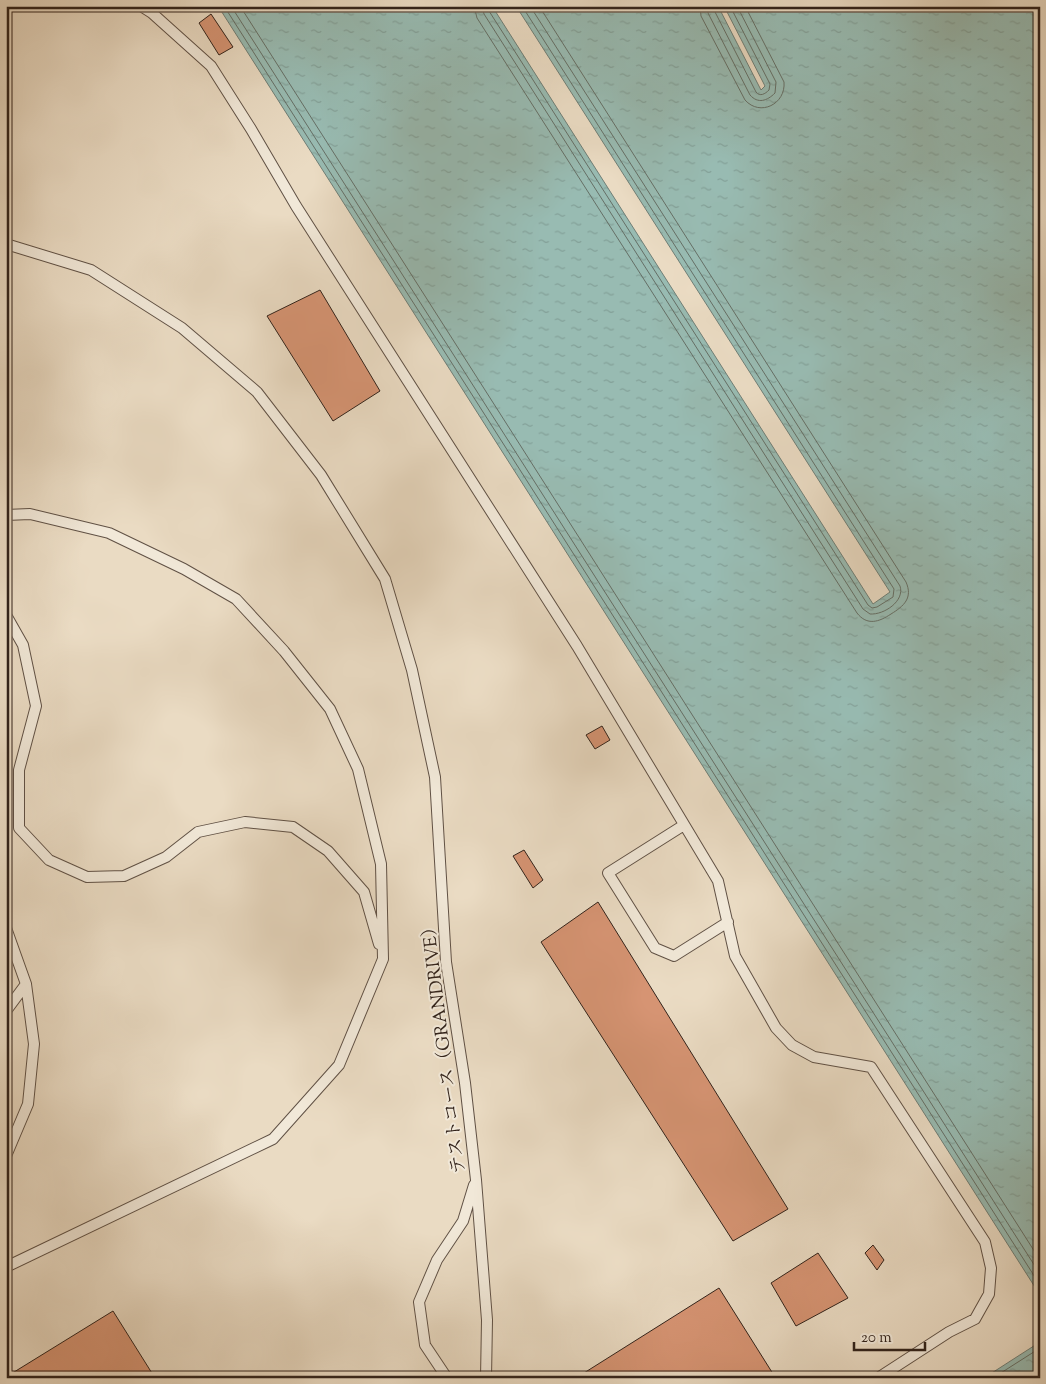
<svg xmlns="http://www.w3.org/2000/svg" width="1046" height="1384" viewBox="0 0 1046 1384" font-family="'Sorts Mill Goudy','Noto Serif JP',serif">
<defs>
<pattern id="water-ripples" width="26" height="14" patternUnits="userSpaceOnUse" patternTransform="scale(1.25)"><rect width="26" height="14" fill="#98bbb2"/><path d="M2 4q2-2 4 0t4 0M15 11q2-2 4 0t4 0" fill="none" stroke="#83a098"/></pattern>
</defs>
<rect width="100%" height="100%" fill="#eadbc3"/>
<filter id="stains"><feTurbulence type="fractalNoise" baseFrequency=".004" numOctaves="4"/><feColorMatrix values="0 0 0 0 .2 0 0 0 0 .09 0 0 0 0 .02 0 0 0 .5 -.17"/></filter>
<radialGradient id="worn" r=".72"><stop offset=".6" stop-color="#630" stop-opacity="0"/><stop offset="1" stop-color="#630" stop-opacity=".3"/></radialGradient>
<path fill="url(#water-ripples)" stroke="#6f7e76" d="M218,6h274l381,598 17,-12 -374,-586h202l43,84 4,-4 -41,-80h316v1289z
M1040,1342v36h-56z"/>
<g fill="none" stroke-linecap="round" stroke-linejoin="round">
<path stroke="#656f66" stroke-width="1" d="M224,6l816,1279
M231,6l809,1268
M240,6l800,1254
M474,6l3,12 380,595c10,13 22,9 34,1 13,-8 22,-16 15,-32l-367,-576
M482,6l2,8 379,595 7,5c14,1 35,-13 30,-28l-370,-580
M488,6l1,5 379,594 4,3 5,-1 16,-10 1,-8 -372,-583
M700,6l1,10 44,84c15,17 41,4 39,-18l-39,-76
M707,6l1,7 42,82c8,9 17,6 25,-2l1,-11 -39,-76
M713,6l1,4 42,82c4,5 9,2 13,-2l1,-6 -40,-78
M993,1378l47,-30"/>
</g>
<path fill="#d69473" stroke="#32231b" d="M211,14l22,33 -14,8 -20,-32z
M320,290l60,101 -47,30 -66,-105z
M602,726l8,14 -15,9 -9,-14z
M524,850l19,30 -10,8 -20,-32z
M598,902l190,307 -55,32 -192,-299z
M873,1245l11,15 -7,10 -12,-17z
M818,1253l30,45 -52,28 -25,-43z
M719,1288l56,89 -199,1z
M113,1311l42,67h-149v-1z"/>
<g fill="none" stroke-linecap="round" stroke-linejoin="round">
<defs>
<path id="service" d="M141,6l11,7 59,53 40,63 45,77 281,440 141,235 17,75 41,72 16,17 22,12 57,10 114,175 6,26 -2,26 -14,25 -26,13 -71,46
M6,244l85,26 91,58 75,64 64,83 64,104 27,91 23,107 11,185 19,121 11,97 11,140 -1,58
M6,515l24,-1 79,19 75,36 52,30 48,52 46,58 28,60 23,95 2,95 -44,106 -66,74 -267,128
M6,615l17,30 13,61 -17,64v58l30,32 38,17 37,-1 42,-19 32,-25 47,-10 48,5 35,24 36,41 15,52
M684,825l-76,48 47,75 19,8 54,-34
M6,928l20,56 8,60 -6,60 -22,52
M6,1011l20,-27
M447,1378l-22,-33 -6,-43 18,-42 26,-39 11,-36"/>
</defs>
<use href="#service" stroke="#605145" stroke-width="12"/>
<use href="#service" stroke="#f1e8d8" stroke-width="10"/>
</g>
<g text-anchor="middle" stroke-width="4" stroke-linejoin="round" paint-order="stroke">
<g font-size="18" fill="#32231b" stroke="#f1e8d8">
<text transform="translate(443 1046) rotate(-97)" y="6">テストコース（GRANDRIVE）</text>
</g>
</g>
<rect width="1046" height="1384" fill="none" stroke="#eadbc3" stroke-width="25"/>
<rect x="8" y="8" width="1031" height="1369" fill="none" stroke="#32231b" stroke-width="2.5"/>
<rect x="12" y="12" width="1021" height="1359" fill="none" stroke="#32231b"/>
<path d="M854 1342v8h71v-8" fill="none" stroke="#32231b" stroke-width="2.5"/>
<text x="861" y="1342" font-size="15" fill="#32231b" stroke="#f1e8d8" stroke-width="4" paint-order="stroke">20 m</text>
<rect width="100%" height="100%" filter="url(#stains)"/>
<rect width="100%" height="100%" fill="url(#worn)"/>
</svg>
